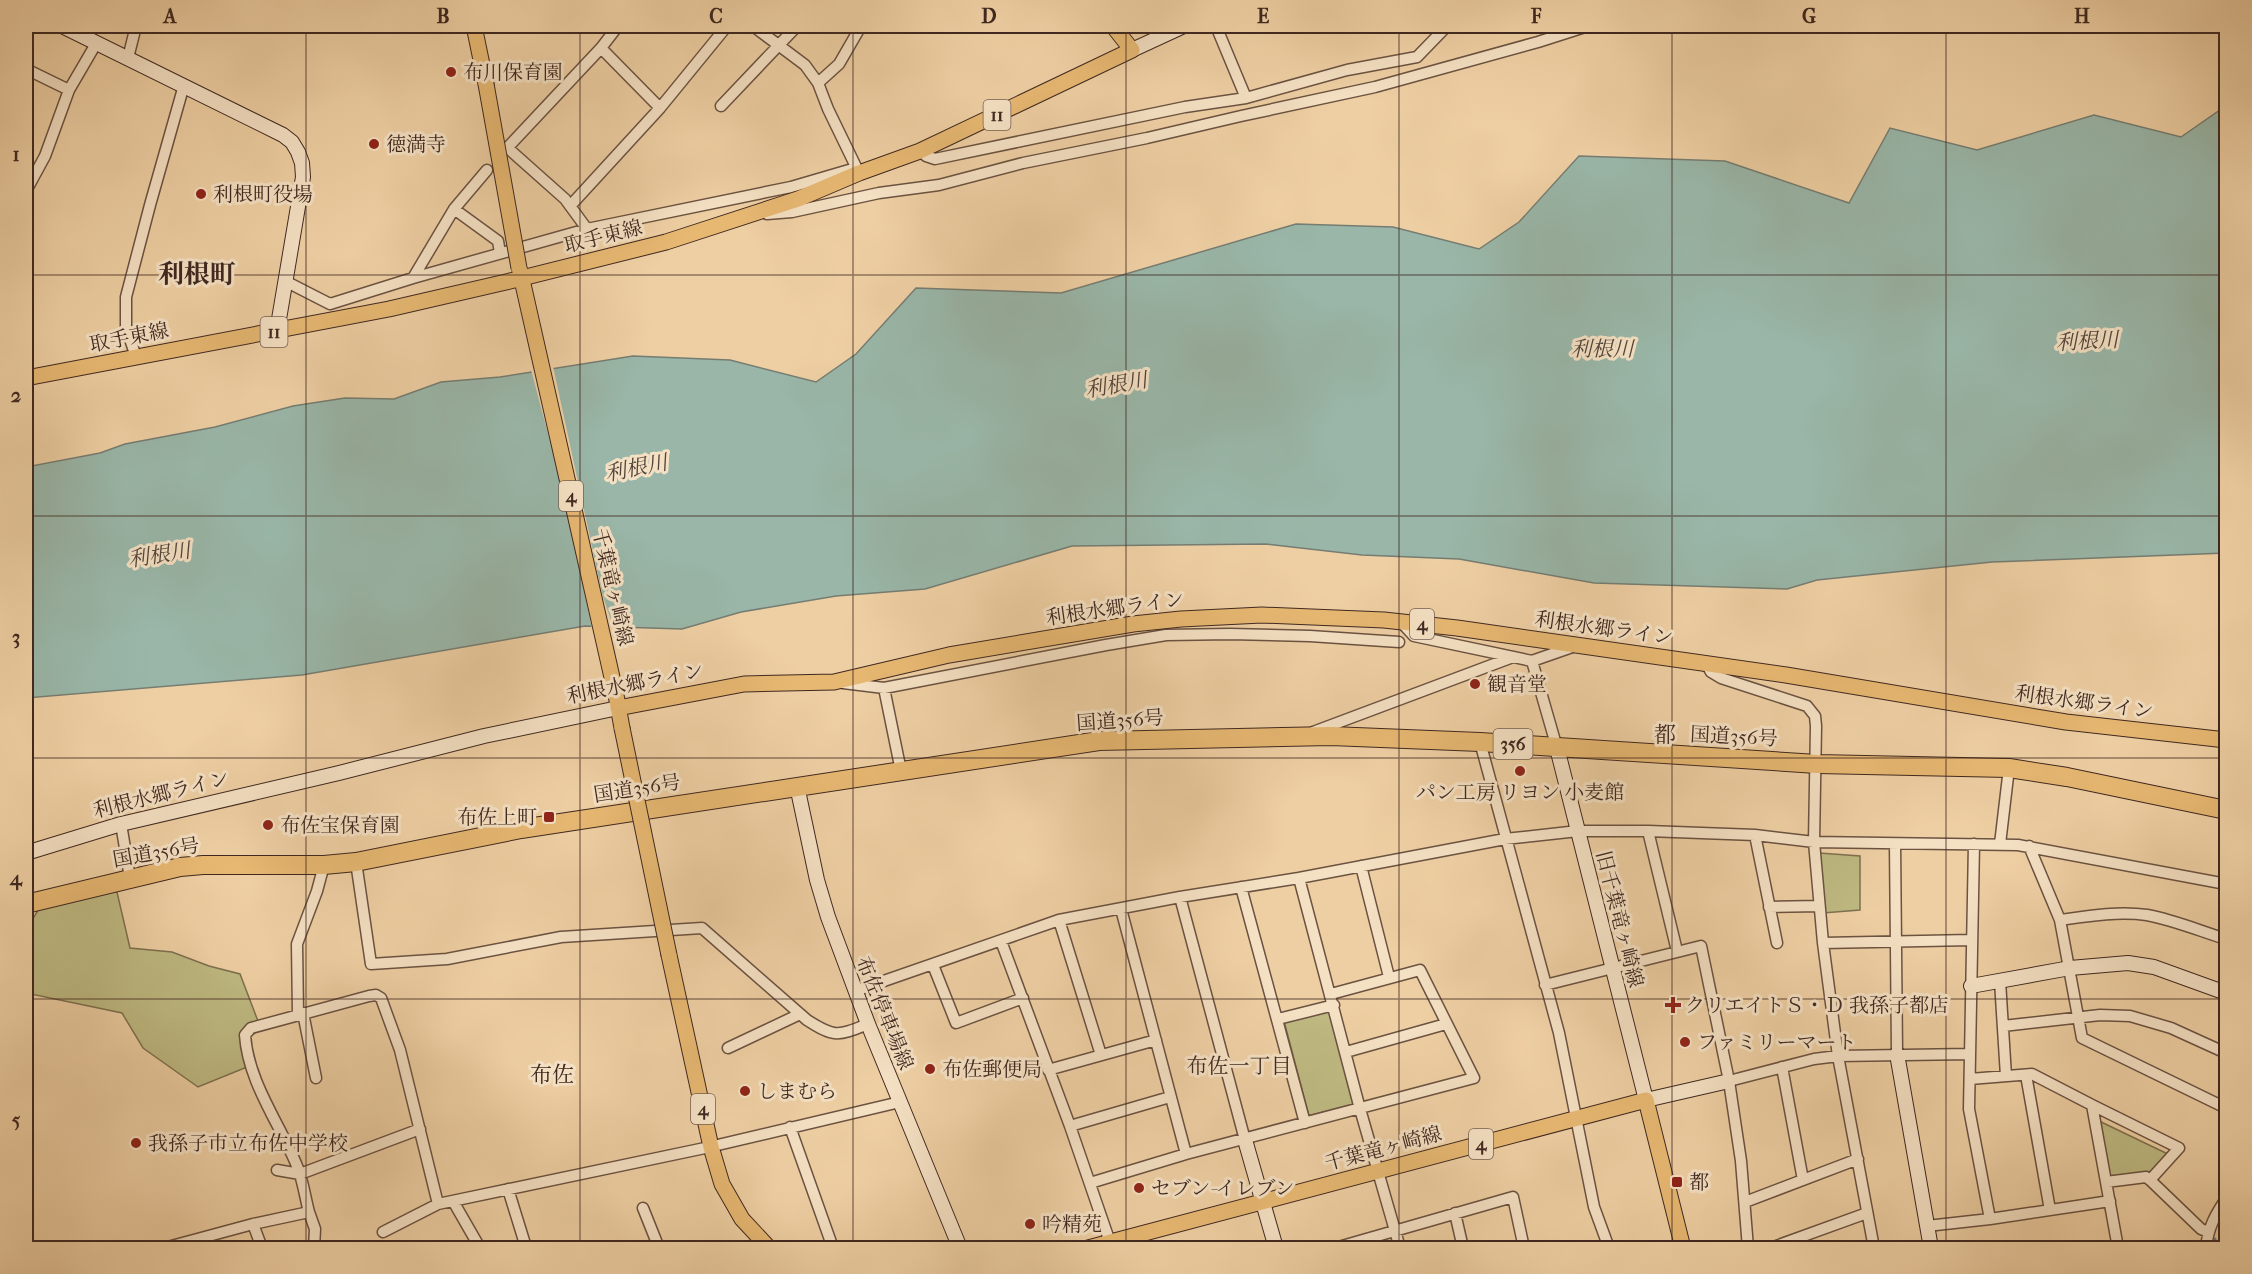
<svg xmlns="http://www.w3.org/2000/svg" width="2252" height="1274" viewBox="0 0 2252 1274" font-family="'IM FELL French Canon','Noto Serif JP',serif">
<rect width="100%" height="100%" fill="#eecfa3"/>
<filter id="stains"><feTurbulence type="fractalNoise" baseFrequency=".00333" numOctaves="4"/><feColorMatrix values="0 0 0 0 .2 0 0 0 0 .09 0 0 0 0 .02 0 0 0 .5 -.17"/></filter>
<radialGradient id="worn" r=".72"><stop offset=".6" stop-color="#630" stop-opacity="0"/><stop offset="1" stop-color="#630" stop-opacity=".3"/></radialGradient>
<path fill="#beb981" stroke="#7e7050" stroke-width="1.5" d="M1819,853l41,3v54l-37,3z
M116,888l14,60 42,4 37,14 31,8 21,55 -15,10 6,26 -54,22 -55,-39 -21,-35 -96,-20v-63l14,-23z
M1330,1009l24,91 -2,5 -43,11 -25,-95z
M2097,1120l73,35 -20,23 -42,2z"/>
<path fill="#99b6a8" stroke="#757d72" stroke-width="1.5" d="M2226,108v445l-234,9 -175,18 -30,9 -193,-6 -135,-24 -97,-4 -96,-11 -194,2 -147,43 -89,7 -95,16 -59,17 -97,-3 -283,49 -276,23v-231l74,-14 25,-9 90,-17 78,-21 52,-8 49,1 47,-17 59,-5 133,-21 97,4 86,22 40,-28 60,-66 145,5 235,-69 97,3 86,22 40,-27 60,-66 146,5 124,42 41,-75 87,22 117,-35 87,22 39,-27z"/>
<path fill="#eecfa3" d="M553,366l49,227 12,37 -22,-1 -29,-139 -32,-120z"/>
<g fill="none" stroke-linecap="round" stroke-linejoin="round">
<path stroke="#757d72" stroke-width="3" d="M2215,1248v-9"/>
<defs>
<path id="street" d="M753,26l52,39 13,18 10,26 31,64
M1216,26l30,72
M601,48l59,60
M128,58l8,-32
M26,69l43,21
M818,83l21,-19 22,-38
M721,106l76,-80
M920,151l6,5 9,3 250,-52 61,-9 101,-28 70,-13 30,-31
M26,191l19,-35 24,-66 28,-48
M571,205l89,-97 67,-82
M454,209l44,32 2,12
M767,214l25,-2 87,-19 60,-8 84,-22 124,-25 94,-22 134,-29 163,-45 50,-16
M587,229l-22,-30 -55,-49 -1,-4 92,-98 17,-22
M413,278l41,-69 33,-39
M285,281l45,23 83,-26 174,-49 204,-42 58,-17 7,2
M136,357l-10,-30v-30l24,-92 34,-120
M1401,622l13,14 118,25 43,-15
M1532,661l25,87
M1706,663l5,9 10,6 86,28 8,10 1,10 -2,116 9,101 15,113 36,192
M843,683l41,5 222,-43 60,-10 64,-1 80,2 89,6
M884,688l17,83
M1313,732l200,-75
M1480,742l79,291 35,174 15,41
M121,824l9,54
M1648,831l29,120
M1755,835l22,108
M1895,844l2,210
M2000,844l9,-76
M2029,846l31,74 22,118 144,70
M356,862l15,102 76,-5 114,-22 141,-9 105,92c28,18 31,16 61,4
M1361,866l28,111
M1299,878l61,231 40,139
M1241,887l64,236
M1180,897l65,243
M1769,907l50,-1
M1121,909l65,245
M1059,920l42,135
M2060,920c28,-4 58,-9 87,-5 27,5 53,16 79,24
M1001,941l69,185 42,122
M1823,943l148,-3
M933,965l23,58 67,-25
M2000,981l6,95
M1545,985l156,-39 28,135 12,80 7,87
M855,991l204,-71 121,-23 119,-19 206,-39 73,-8h70l107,4 59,7 204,3 208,39
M303,1013l13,65
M298,1015l-1,-71 20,-53 7,-26
M1278,1019l56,-14
M2003,1026l97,-11 30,1 41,12 55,25
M728,1048l72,-34
M1346,1052l100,-28
M1782,1067l21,113
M1048,1070l108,-30
M2026,1075l24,135
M1970,1079l62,-5 60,31
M1729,1081l85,-22 24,-3 132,-2
M1070,1126l100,-29
M790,1127l43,121
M277,1170l23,4 120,-45
M2106,1182l40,-5 4,3
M1090,1183l96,-29 288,-76 -54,-108 -89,24
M508,1189l17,55 -12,4
M453,1201l27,47
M1745,1202l113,-43
M643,1208l16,40
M309,1212l6,17 -1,19
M1455,1213l8,35
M1990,1219l120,-18
M253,1224l9,24
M1927,1226l63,-7 -21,-110 5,-265
M383,1232l55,-28 267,-56 195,-46
M1776,1246l91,-33
M164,1248l89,-24 56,-12c-4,-15 -6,-32 -12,-46 -17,-42 -49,-84 -52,-131l6,-7 118,-32 7,-1 5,3 19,52 38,154
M1335,1248l178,-51 11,51
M2118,1248l-26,-143 87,43 -29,32 51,49 7,3
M2206,1248c2,-20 9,-33 20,-49"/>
<path id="secondary" d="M62,26l221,109 9,7 6,10 4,11 1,14 -26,154
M1132,50l52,-24
M1557,748l89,352 83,-19
M797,786l20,94 11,37 40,107 92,224
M26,853l95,-29 218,-51 145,-37 134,-28
M1971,986l99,-18 58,-5 26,4 72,26
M1897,1054l34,194
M1245,1140l31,108"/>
<path id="primary" d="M474,26l12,58
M520,271l96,424 6,33
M26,378l363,-69 117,-27 160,-40 132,-43 61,-26 61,-22 212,-101 -19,-24
M618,708l126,-24 90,-2 115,-27 184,-31 48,-5 81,-4 122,5 73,8 329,47 280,47 160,18
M669,955l42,192 11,37 20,35 27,29
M1088,1248l558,-148 37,148"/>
<path id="highway" d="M26,904l154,-37 23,-2h121l32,-3 165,-33 578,-88 232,-5 149,6 337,22 192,4 58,9 159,33"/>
</defs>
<use href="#street" stroke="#6b5241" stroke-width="13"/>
<use href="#secondary" stroke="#3f2820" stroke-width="16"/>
<use href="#primary" stroke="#3f2820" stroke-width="17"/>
<use href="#highway" stroke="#3f2820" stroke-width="20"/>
<use href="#street" stroke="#f4e0c3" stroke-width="10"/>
<use href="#secondary" stroke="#f4e0c3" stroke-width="14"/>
<use href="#primary" stroke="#e7b872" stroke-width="15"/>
<use href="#highway" stroke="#e7b872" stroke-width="18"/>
<defs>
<path id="primary-bridge" d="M486,84l33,184
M622,728l47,227"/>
</defs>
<use href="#primary-bridge" stroke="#3f2820" stroke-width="17" stroke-linecap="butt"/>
<use href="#primary-bridge" stroke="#e7b872" stroke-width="15"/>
</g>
<path fill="none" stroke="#3f2820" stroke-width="1.5" stroke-opacity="0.55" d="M306,26v1222M580,26v1222M853,26v1222M1126,26v1222M1399,26v1222M1672,26v1222M1946,26v1222M26,275h2200M26,516h2200M26,758h2200M26,999h2200"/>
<g fill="#8f2418" stroke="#f4e0c3" stroke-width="2">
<circle cx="451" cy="72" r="6"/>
<circle cx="374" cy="144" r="6"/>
<circle cx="201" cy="194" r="6"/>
<circle cx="1475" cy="684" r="6"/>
<circle cx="1520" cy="771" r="6"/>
<rect x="543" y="811" width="12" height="12" rx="3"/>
<circle cx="268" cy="825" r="6"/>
<path d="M1670 996h6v6h6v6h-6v6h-6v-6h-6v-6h6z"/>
<circle cx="1685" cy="1042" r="6"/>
<circle cx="930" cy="1069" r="6"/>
<circle cx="745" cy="1091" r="6"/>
<circle cx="136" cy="1143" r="6"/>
<rect x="1671" y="1176" width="12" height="12" rx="3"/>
<circle cx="1139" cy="1188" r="6"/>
<circle cx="1030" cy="1224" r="6"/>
</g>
<g text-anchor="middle" stroke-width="6" stroke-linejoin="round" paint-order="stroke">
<g fill="#f4e0c3" stroke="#755f51" stroke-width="1.5">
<rect x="983.5" y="100" width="27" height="30" rx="4.5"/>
<rect x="260.5" y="317" width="27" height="30" rx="4.5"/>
<rect x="559" y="481" width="24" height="30" rx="4.5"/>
<rect x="1410" y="609" width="24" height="30" rx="4.5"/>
<rect x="1493.5" y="729" width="39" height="30" rx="4.5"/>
<rect x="691" y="1094" width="24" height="30" rx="4.5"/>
<rect x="1469" y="1129" width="24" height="30" rx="4.5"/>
</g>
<g font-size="18" font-weight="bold" fill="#3f2820">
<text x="997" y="121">11</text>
<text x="274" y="338">11</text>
<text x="571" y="502">4</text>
<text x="1422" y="630">4</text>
<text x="1513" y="750">356</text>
<text x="703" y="1115">4</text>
<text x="1481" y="1150">4</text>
</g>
<g font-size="20" fill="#3f2820" stroke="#f4e0c3" text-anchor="start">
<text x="463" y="79">布川保育園</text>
<text x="386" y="151">徳満寺</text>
<text x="213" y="201">利根町役場</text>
<text x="1487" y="691">観音堂</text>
<text x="1520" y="799" text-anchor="middle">パン工房 リヨン 小麦館</text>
<text x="537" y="824" text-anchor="end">布佐上町</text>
<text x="280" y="832">布佐宝保育園</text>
<text x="1685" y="1012">クリエイトＳ・Ｄ 我孫子都店</text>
<text x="1697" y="1049">ファミリーマート</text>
<text x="942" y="1076">布佐郵便局</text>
<text x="757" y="1098">しまむら</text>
<text x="148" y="1150">我孫子市立布佐中学校</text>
<text x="1689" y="1189">都</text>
<text x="1151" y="1195">セブン-イレブン</text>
<text x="1042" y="1231">吟精苑</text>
</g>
<g font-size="20" fill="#3f2820" stroke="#f4e0c3">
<text transform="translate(603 236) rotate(-14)" y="7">取手東線</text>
<text transform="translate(129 337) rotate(-11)" y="7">取手東線</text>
<text transform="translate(613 587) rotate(77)" y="7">千葉竜ヶ崎線</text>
<text transform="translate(1115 608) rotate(-8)" y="7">利根水郷ライン</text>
<text transform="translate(1604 628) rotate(8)" y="7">利根水郷ライン</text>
<text transform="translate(635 683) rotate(-11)" y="7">利根水郷ライン</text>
<text transform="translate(2084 702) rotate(8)" y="7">利根水郷ライン</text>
<text transform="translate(1120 720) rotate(-4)" y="7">国道356号</text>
<text transform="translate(1734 736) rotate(3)" y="7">国道356号</text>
<text transform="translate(637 788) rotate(-9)" y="7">国道356号</text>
<text transform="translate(161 794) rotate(-14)" y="7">利根水郷ライン</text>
<text transform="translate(156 852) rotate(-10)" y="7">国道356号</text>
<text transform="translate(1620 919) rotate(76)" y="7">旧千葉竜ヶ崎線</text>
<text transform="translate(885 1013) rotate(68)" y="7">布佐停車場線</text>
<text transform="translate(1383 1148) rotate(-15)" y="7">千葉竜ヶ崎線</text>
</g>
<g font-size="21" font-style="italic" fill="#51443b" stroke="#f4e0c3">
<text transform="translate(2087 341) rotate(-3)" y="7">利根川</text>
<text x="1602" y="356">利根川</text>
<text transform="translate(1116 385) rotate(-10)" y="7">利根川</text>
<text transform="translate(636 468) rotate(-11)" y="7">利根川</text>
<text transform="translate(159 555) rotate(-9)" y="7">利根川</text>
</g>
<g font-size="21" fill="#3f2820" stroke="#f4e0c3">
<text x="1239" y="1073">布佐一丁目</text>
</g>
<g font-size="22" fill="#3f2820" stroke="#f4e0c3">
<text x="1665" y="742">都</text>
<text x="552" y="1082">布佐</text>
</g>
<g font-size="26" font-weight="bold" fill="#3f2820" stroke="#f4e0c3">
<text x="197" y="283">利根町</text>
</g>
</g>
<rect width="2252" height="1274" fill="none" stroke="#eecfa3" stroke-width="66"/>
<rect x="33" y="33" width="2186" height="1208" fill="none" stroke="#3f2820" stroke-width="2"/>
<g font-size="20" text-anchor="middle" font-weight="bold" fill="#3f2820">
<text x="170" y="23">A</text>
<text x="443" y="23">B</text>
<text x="716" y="23">C</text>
<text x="989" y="23">D</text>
<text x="1263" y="23">E</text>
<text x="1536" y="23">F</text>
<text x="1809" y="23">G</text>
<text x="2082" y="23">H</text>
<text x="16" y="161">1</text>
<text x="16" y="402">2</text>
<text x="16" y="644">3</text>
<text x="16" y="885">4</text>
<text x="16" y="1127">5</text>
</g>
<rect width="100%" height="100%" filter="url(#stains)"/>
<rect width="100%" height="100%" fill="url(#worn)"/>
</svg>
